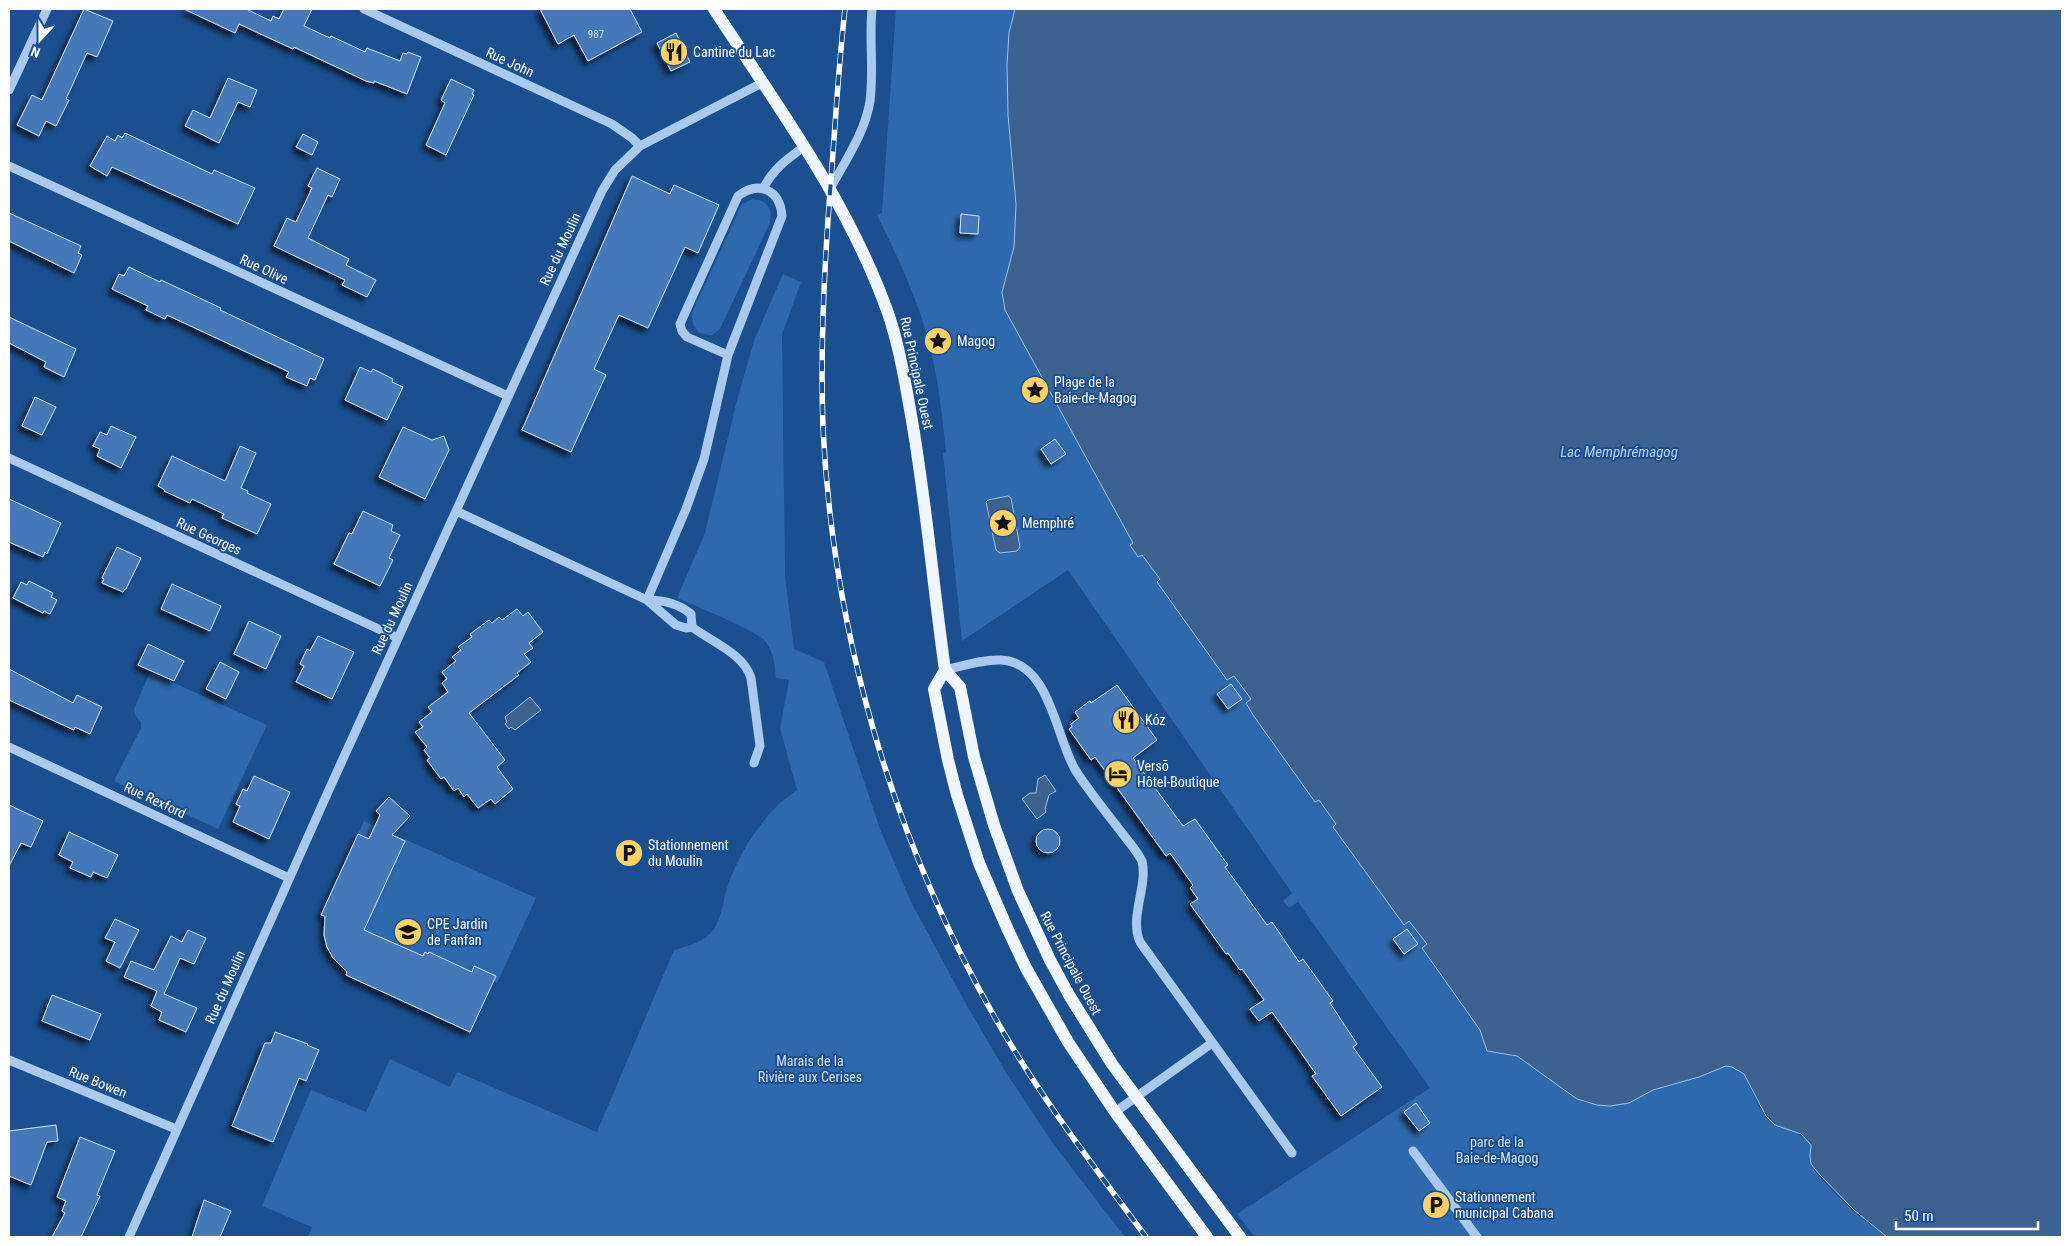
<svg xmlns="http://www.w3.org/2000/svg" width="2071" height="1246" viewBox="0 0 2071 1246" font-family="'Roboto Condensed',sans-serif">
<defs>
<filter id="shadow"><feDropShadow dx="-4.5" dy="4.5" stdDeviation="2.5" flood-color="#0009"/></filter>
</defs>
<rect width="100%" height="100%" fill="#1b4f8f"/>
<path fill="#2e69ad" d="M896,9h119c-12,50 -8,103 -3,155 3,28 5,55 2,83 -3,23 -16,38 -9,63l128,233 -3,2 8,12 4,-3 18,26 -2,2 69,98 6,-5 18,25 -5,4 7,11 62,86 3,-2 18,25 -2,3 69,97 6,-4 18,25 -5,4 58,81 7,21 30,5 68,47 25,3 12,-2 31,-14 73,-24 12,2 6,6c7,13 12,31 22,42 10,12 33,13 45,29 1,6 -3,12 0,19 10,21 57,59 76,73h-632l-18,-23 193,-126 -132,-186 -9,6 -6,-7 9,-8 -224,-323 -106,71 -19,-188 3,-1c-4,-38 -8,-76 -18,-113 -12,-43 -31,-84 -51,-124l5,-2z
M752,199c16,1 22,11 17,26l-49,104 -8,6c-14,1 -21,-9 -20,-22l50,-109z
M783,274l18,8 -19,52 3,242 9,73 30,13 56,167 31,73 56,104 40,68 47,71 71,92h-817l4,-10 -50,-21 49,-116 55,22 24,-53 60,28 7,-15 140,60 77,-182c14,-4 31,-8 40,-21 8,-12 9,-30 14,-44 13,-36 37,-74 69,-95l-17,-62 9,-48 -13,-2c-1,-13 -3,-28 -11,-37 -11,-12 -71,-35 -88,-43l28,-65 32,-133 18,-62z
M150,672l117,53 -49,104 -104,-48 27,-53v-6l-6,-7 -1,-6z
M364,821l172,77 -39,85 -23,-16 -2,5 -43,-20 -1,2 -3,-2 -3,6 -3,-3 -55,-25 35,-77 -28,-18 -2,4 -11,-5z"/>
<path fill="#3c6290" stroke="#9cc4f0" d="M1015,9h1047v1228h-175l-33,-27 -34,-35 -9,-11 -1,-8 1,-11 -10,-11 -26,-9 -9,-9 -22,-42 -12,-7 -6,-1 -27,11 -46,13 -24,13 -19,3 -13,-1 -20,-6 -60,-43 -30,-5 -7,-21 -58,-82 5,-4 -18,-23 -5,4 -71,-98 3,-3 -17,-24 -4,2 -62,-87 -7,-12 5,-4 -17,-23 -7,4 -70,-98 3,-3 -18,-24 -4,2 -8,-12 3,-2 -128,-233 -3,-18 12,-45 2,-43 -8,-89 -1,-50 2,-32z
M1008,496l3,2 9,49 -3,4 -17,2 -4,-3 -10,-48 2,-2z
M530,697l11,13 -26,20 -4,-3 -2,2 -4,-5 2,-2 -2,-5z
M1045,775l11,16 -7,4 -4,14 1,3 -9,7 -15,-20 8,-6h6l2,-14z"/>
<path fill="#4478b7" stroke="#cfe3fa" filter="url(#shadow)" d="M84,9l29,12 -16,36 -10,-4 -21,46 3,1 -13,26 -10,-5 -7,15 -22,-11 15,-30 10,5z
M184,9h62l25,12 2,-5 6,3 5,-10h28l-8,17 26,12 1,-2 34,16 2,-4 33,13 3,-8 4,1 1,-2 13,5 -14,37 -33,-13v2l-8,-2 -72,-34 -1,2 -54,-25 -4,9z
M540,9h90l12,23 -54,29 -14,-26 -16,9z
M676,33l14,29 -19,9 -14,-28z
M228,78l29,12 -7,17 -12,-5 -19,41 -34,-17 8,-16 17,8z
M451,79l23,11 -2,4 2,1 -28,60 -20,-10 19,-42 -4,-3z
M125,133l87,41 2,-4 41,18 -17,36 -126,-57 -5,9 -17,-10 17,-30 8,5 3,-6 4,3z
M303,134l15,8 -6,13 -16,-8z
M317,168l23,11 -8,18 -4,-2 -20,43 41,21 -3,6 30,15 -9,17 -25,-12 3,-5 -71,-34 13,-28 9,4 16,-34 -4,-2z
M632,176l38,18 4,-9 45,20 -21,48 -13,-6 -37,81 -29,-13 -25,54 12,6 -35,77 -49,-22z
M9,213l72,33 -3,7 4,2 -8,18 -65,-32z
M961,214l18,2 -1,18 -18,-1z
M129,267l31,15 1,-2 60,28 -1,2 104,49 -9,21 -5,-2 -3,8 -21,-9 3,-5 -122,-57 -2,4 -19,-9 2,-4 -36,-17 7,-15 5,2z
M9,317l67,32 -12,28 -20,-10 2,-5 -37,-19z
M360,367l11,5 2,-3 20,10 -1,3 11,5 -16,33 -42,-20z
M35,397l21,10 -14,28 -20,-9z
M111,426l25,11 -15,31 -24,-12 3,-7 -7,-3 7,-14 7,3z
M403,427l29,13 12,-4 5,14 -24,49 -46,-22z
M1055,439l11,15 -15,10 -10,-15z
M240,446l16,7 -15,35 7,3 -1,2 24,11 -14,30 -35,-16 2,-4 -32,-15 -2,4 -26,-12 1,-1 -7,-4 14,-30 53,25z
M9,499l52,24 -14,31 -2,-2 -2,5 -34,-15z
M363,511l30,14 -2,6 9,4 -11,23 4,2 -13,26 -46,-22 15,-31 3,1z
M117,547l24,11 -15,31h-1l-2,3 -21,-9 2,-4 -2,-1z
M29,581l24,12 -2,4 6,3 -7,14 -6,-3 -1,2 -30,-15 8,-16 6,3z
M172,584l49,22 -11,25 -49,-22z
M517,609l6,7 5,-4 15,20 -14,11 4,5 -9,6 7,8 -14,11 2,2 -50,38 36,47 -8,7 16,22 -18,15 -4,-5 -13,9 -11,-14 -3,3 -6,-9 -4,3 -10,-14 -3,2 -14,-19 3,-2 -6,-8 3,-3 -12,-15 8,-5 -4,-5 13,-10 -4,-5 20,-15 -6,-9 5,-4 -5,-7 14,-11 -4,-4 9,-7 -3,-3 14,-10 -2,-3 19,-14 3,3 7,-6 3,3z
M249,621l32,15 -15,33 -32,-15z
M318,636l36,16 -22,47 -36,-17 8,-16 -4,-2 7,-15 3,2z
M148,644l36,17 -10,20 -36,-16z
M220,662l19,10 -13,27 -20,-10z
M9,669l64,34 4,-8 25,12 -12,27 -15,-7 -1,3 -65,-30z
M1231,684l11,15 -14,10 -11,-15z
M1117,685l40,55 -24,18 50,68 12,-7 33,46 -3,2 42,58 5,-3 27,40 4,-3 30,42 -3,2 27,41 -4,3 29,40 -41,29 -29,-40 4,-2 -44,-62 -13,9 -5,-6 -4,-6 14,-9 -22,-31 -2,1 -12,-17 -2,1 -36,-50 8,-5 -8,-11 3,-3 -23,-32 -4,3 -71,-99 -4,3 -22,-31 3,-2 -1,-3 8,-6 -4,-6 15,-11 1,2z
M254,776l36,16 -21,47 -36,-17 7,-16 -4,-2 7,-15 4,2z
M389,797l21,19 -18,19 13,6 -41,89 59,26 2,-4 3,2 1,-2 43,20 2,-6 22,10 -26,56 -124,-57 1,-3 -14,-14 -6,-11 -3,-12 1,-19 -4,-1 37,-81 11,5 11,-24 -4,-4z
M9,805l34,16 -12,26 -10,-4 -12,23z
M1036 841a12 12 0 1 1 24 0a12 12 0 1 1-24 0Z
M69,832l49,23 -11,23 -14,-6 -2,5 -21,-9 3,-6 -14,-7z
M115,919l24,11 -19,38 -14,-7 9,-19 -10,-4z
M1407,929l11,15 -14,10 -11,-15z
M188,930l18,8 -12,26 -14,-6 -16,36 33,14 -11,24 -27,-12 3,-8 -11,-6 6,-15 -33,-14 7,-16 23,9 17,-34 11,6z
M52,995l49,19 -11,26 -48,-19z
M275,1032l33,12 -1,1 12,5 -13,31 -7,-3 -26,64 -41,-16 33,-83h6z
M1416,1103l14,20 -11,8 -15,-19z
M56,1125l2,16 -11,1 -16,43 -22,-9v-45z
M80,1137l35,14 -18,44 3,1 -19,41h-29l13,-24 -3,-2 4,-10 -9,-4z
M204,1200l27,11 -11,26h-28z"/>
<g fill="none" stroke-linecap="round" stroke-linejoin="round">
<path stroke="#a9c9ee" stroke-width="9" d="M364,9l248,115 20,14 8,8
M9,90l38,-81
M9,166l499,230
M763,189c10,-20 24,-30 42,-43
M830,189c15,-28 35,-56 40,-88 4,-30 -1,-62 2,-92
M9,458l389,180
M456,511l191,89 29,25 10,3 6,-1c20,15 52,27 59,51l9,68 -6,17
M647,600l39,-91 18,-50 24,-104 54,-139c-2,-26 -23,-36 -44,-20l-58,128 2,7 5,6 41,18
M647,600c15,0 32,4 44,14l1,13
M945,670c18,-4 38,-11 56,-10 50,2 55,80 75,111 14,22 31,42 46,62 7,9 15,18 20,28 6,26 -13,56 -2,81l152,211
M9,747l280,131
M9,1060l167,69
M1115,1112l97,-69
M1413,1151l64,86
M129,1237l203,-454 270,-592 13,-21 25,-24 122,-63"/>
<path stroke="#f0f6ff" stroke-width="12" d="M714,9c64,98 134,192 174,304 11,32 17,68 23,102 15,85 22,170 34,255l15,17 14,70 20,68 24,66 32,69 19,35 43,69 128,173
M945,670l-11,19 14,71 9,35 22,68 29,67 18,38 42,74 47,70 92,125"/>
<defs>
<path id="rail" d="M845,9c-7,61 -10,122 -15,183 -6,79 -10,157 -7,236 10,205 69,409 171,588 44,78 99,149 152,221"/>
</defs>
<use href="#rail" stroke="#fff" stroke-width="5.5"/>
<use href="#rail" stroke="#1b4f8f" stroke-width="4" stroke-dasharray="11" stroke-linecap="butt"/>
</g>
<defs>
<symbol id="restaurant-disc" viewBox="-11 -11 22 22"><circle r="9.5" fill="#ffd166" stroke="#1b4f8f"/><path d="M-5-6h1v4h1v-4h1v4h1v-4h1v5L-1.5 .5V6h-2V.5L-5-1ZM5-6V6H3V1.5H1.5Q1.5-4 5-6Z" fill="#111"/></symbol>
<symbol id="sight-disc" viewBox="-11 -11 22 22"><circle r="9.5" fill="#ffd166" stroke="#1b4f8f"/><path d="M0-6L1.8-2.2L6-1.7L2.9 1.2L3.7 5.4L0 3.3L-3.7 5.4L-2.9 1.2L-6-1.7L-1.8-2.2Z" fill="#111"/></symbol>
<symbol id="hotel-disc" viewBox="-11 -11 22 22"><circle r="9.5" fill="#ffd166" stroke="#1b4f8f"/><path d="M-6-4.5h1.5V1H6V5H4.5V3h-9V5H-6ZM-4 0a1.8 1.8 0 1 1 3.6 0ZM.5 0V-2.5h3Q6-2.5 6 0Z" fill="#111"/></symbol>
<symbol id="parking-disc" viewBox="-11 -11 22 22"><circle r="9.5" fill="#ffd166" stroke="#1b4f8f"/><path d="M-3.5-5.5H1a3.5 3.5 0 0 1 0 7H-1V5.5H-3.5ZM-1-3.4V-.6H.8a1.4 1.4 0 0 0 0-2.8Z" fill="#111"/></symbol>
<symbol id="school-disc" viewBox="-11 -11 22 22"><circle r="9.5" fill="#ffd166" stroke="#1b4f8f"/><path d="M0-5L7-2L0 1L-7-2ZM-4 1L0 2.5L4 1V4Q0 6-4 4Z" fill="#111"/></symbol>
</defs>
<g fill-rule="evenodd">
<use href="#restaurant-disc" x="658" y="36" width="32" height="32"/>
<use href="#sight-disc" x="922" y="325" width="32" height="32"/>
<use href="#sight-disc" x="1019" y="374" width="32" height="32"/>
<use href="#sight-disc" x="987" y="507" width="32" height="32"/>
<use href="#restaurant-disc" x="1110" y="704" width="32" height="32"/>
<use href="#hotel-disc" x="1102" y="758" width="32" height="32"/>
<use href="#parking-disc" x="613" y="837" width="32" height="32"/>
<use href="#school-disc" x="392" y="916" width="32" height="32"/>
<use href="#parking-disc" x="1420" y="1189" width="32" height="32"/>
</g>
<g text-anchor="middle" stroke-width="4" stroke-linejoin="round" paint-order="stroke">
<g font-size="11" fill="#d0dded">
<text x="596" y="38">987</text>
</g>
<g font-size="14" fill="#fff" stroke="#1b4f8f" text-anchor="start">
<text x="693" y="57">Cantine du Lac</text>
<text x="957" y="346">Magog</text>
<text x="1054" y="387">Plage de la<tspan x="1054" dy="16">Baie-de-Magog</tspan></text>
<text x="1022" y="528">Memphré</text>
<text x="1145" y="725">Kóz</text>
<text x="1137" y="771">Versō<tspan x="1137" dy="16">Hôtel-Boutique</tspan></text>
<text x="648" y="850">Stationnement<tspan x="648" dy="16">du Moulin</tspan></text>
<text x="427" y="929">CPE Jardin<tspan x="427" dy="16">de Fanfan</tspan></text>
<text x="1455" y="1202">Stationnement<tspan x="1455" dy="16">municipal Cabana</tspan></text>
</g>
<g font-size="14" fill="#fff" stroke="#1b4f8f">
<text transform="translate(510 62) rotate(25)" y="5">Rue John</text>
<text transform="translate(560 249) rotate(-65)" y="5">Rue du Moulin</text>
<text transform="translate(264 269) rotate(25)" y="5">Rue Olive</text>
<text transform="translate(917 373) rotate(78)" y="5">Rue Principale Ouest</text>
<text transform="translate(209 536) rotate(25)" y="5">Rue Georges</text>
<text transform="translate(392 618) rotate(-65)" y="5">Rue du Moulin</text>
<text transform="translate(155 800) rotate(25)" y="5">Rue Rexford</text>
<text transform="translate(1071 963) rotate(62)" y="5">Rue Principale Ouest</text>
<text transform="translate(225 987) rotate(-66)" y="5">Rue du Moulin</text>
<text transform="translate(98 1082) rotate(22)" y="5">Rue Bowen</text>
</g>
<g font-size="14" fill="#cfe3fa" stroke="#1b4f8f">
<text x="810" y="1066">Marais de la<tspan x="810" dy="16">Rivière aux Cerises</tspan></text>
<text x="1497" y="1147">parc de la<tspan x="1497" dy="16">Baie-de-Magog</tspan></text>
</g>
<g font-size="15" font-style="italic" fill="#b5d3f5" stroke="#1b4f8f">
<text x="1619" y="457">Lac Memphrémagog</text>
</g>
</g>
<rect width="2071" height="1246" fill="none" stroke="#ffffff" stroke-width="20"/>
<g transform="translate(40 40) rotate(201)" stroke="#1b4f8f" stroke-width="4" paint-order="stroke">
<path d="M0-4L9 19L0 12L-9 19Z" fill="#ffffff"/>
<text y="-8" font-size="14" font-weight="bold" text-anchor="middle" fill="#ffffff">N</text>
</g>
<path d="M1896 1221v8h142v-8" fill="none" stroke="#ffffff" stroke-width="2.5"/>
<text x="1904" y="1221" font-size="15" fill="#ffffff" stroke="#1b4f8f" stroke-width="4" paint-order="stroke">50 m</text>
</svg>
